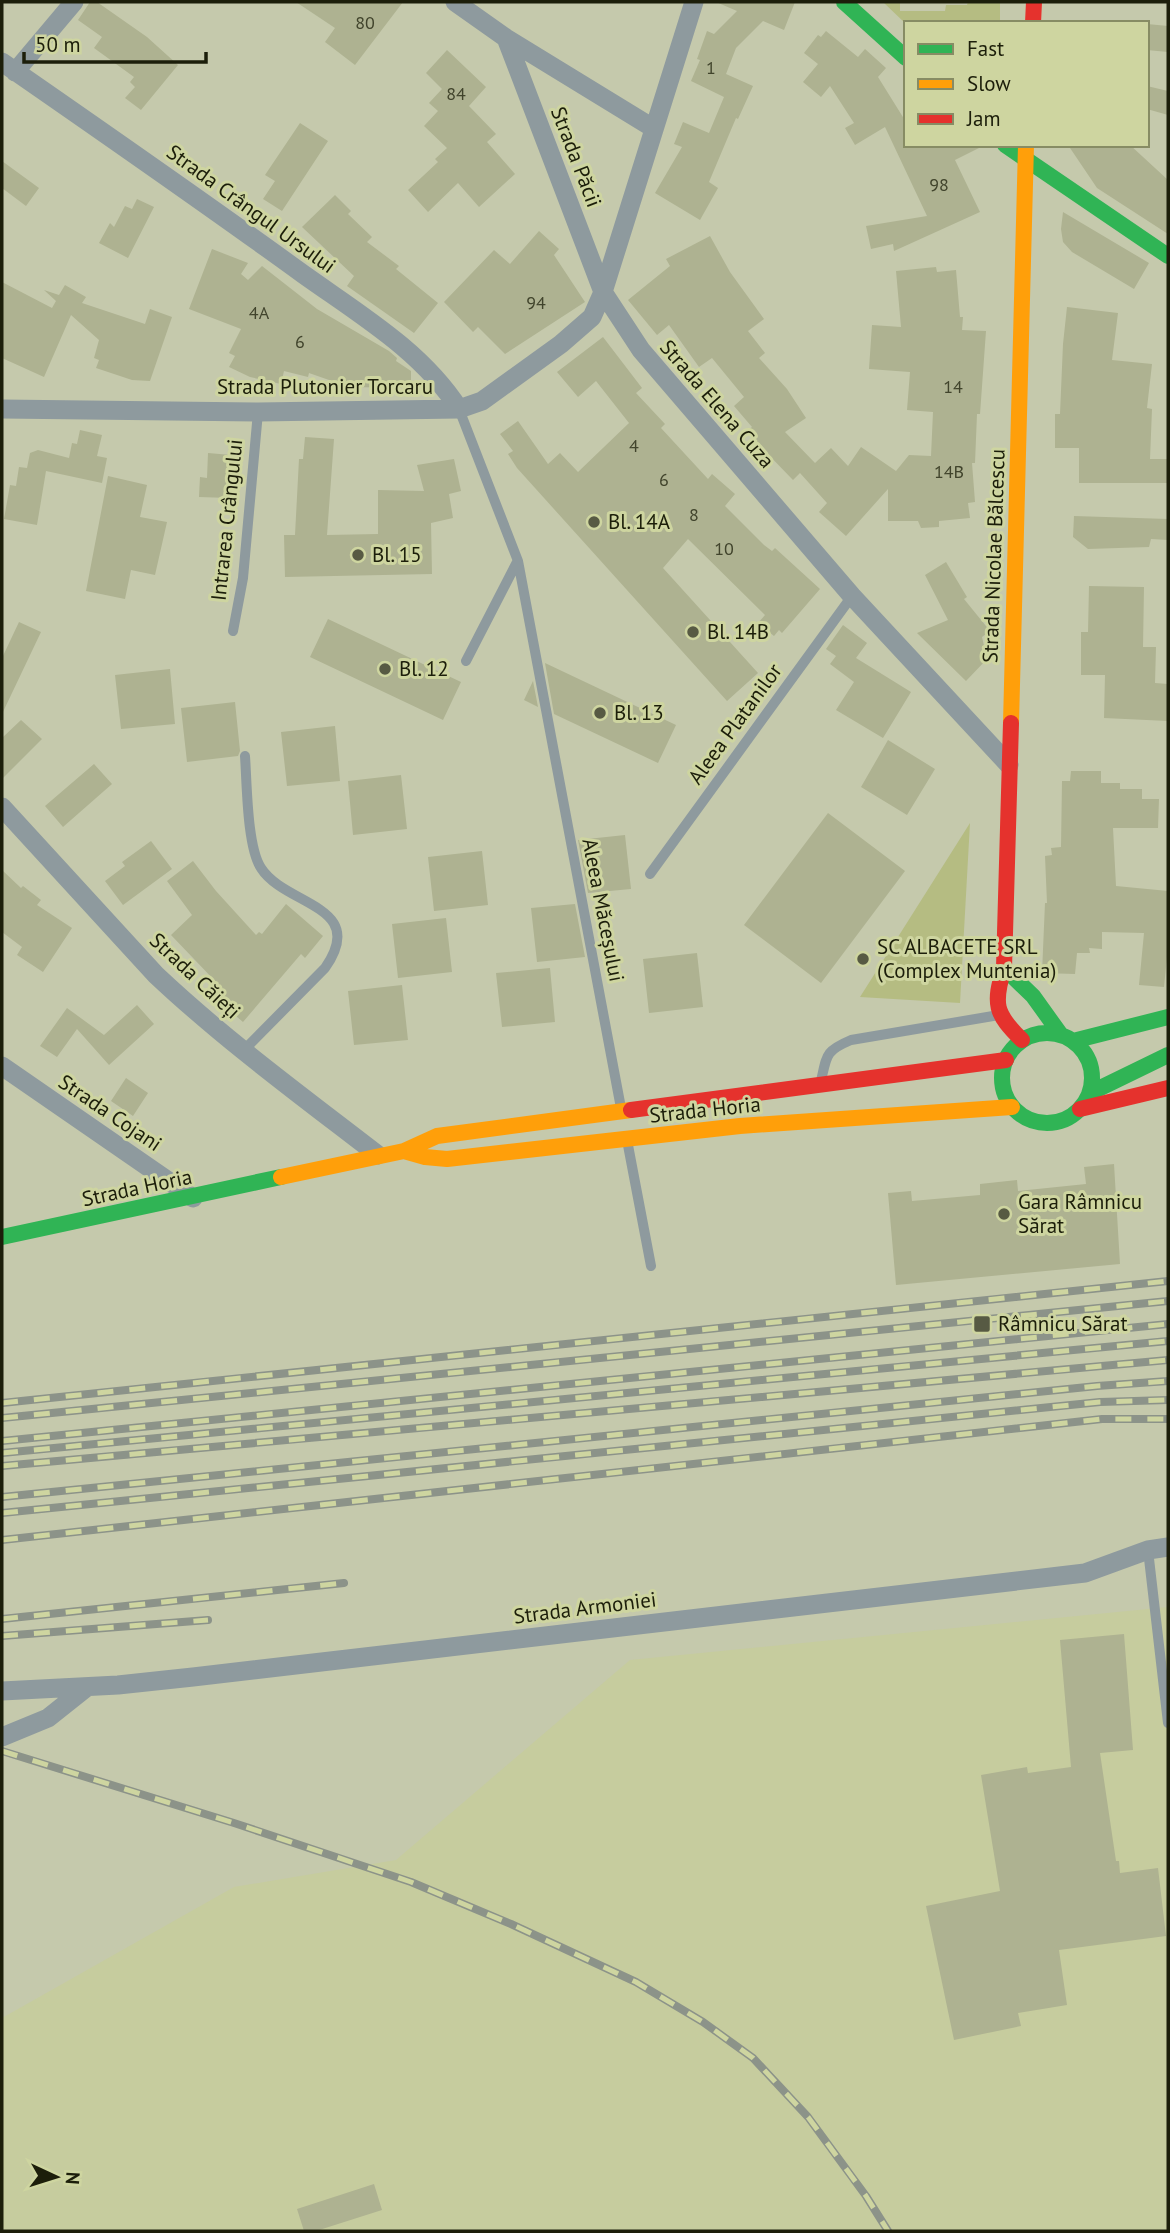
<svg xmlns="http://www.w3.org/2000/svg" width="1170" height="2233" viewBox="0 0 1170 2233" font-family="'PT Sans',sans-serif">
<rect width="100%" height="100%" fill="#c5c9ac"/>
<path fill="#c6cc9e" d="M1168,1607v624h-1166v-213l232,-131 162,-27 234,-200z"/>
<path fill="#b5bc82" d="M883,2h17v9h45l1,-6h21l1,-3h32v21l-94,1z
M970,823l-10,180 -100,-6z"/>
<path fill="#aeb291" d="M90,2h7l50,35 31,28 -37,45 -16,-12 10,-11 -5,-5 4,-5 -40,-29 8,-11 -24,-17z
M296,2h107l-48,63 -30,-23 10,-14z
M716,2h79l-11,28 -21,-9 -27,27 -10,26 27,12 -15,33 -2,-1 -27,64 9,6 -18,32 -45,-27 27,-46 -8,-3 9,-22 26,11 15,-36 -33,-16 9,-21 -3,-1 10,-28 7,3 23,-23z
M1147,24l21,2v26l-21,-2z
M826,31l32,26 7,-8 21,19 -8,9 28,45v23h79l-30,15 25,52 -86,39 -1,-7 -22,5 -5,-23 61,-10 -42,-89 -30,18 -10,-17 9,-5 -24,-37 -9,11 -18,-15 15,-18 -14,-11 14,-18 3,2z
M447,50l39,37 -17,19 27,28 -9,8 28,32 -36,33 -21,-24 -30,29 -20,-22 30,-28 -3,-3 12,-11 -23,-22 14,-15 -9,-8 13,-14 -16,-16z
M1147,86l21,5v24l-21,-6z
M300,123l28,18 -46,70 -19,-12 12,-18 -10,-6z
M1068,145h62l38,35v54l-71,-46z
M2,161l37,27 -13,18 -24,-18z
M335,195l16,16 -3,3 24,23 -5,5 32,24 -3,3 42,34 -24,30 -67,-47 7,-10 -52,-49z
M137,199l17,8 -26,51 -29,-15 11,-20 4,4 11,-21 7,3z
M1063,212l86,51 -15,26 -62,-37 -9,-10 -2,-13z
M539,231l20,18 -5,6 31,47 -80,52 -27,-27 -5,5 -29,-30 50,-52 16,14z
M710,236l20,36 34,47 -16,12 17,22 -6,5 28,31 19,29 -21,14 30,31 16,-15 17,18 13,-19 35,24 13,-16 22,1 2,-44 -26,-2 3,-38 -41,-3 3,-44 29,2 -5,-56 40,-4 1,5 19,-2 4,47h3l-1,13 24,1 -6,83h-3l-2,49h-3l3,39 -7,1 2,15 -31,3v6l-18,1 -3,-7h-30v-32l-42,47 -27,-24 8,-9 -27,-30 -7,7 -31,-32 -2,1 -12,-19 4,-3 -18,-21 10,-9 -32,-39 -13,9 -30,-42 -12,10 -29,-35 42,-34 -4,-7z
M212,249l36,14 -7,11 7,6 14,-14 55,43 72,42 8,7 -1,3 15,10v17l-62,-1 -40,-14 -1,4 -24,-6 -3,13 -31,-7 -21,-10 6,-11 -6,-3 12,-24 -52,-20z
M2,282l50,26 4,-7 -12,-11 15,5 6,-10 21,12 -4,6 63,21 5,-15 22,8 -22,64 -18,-1 -36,-12 3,-8 -5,-2 5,-18 -28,-25 -27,62 -42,-19z
M1067,307l51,6 -6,47 40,4 -5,44 5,1 -2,50h18v24h-89v-35h-24v-34h5l3,-70z
M603,337l39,51 -6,5 29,31 -4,4 47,51 4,-5 23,20 -10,12 39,39 8,6 3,-3 45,41 -38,44 -3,-3 -5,6 -16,-13 7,-8 -77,-76 -25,29 95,105 -31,28 -210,-233 -9,-14 5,-3 -13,-17 18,-13 30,43 12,-11 18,19 51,-49 -33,-42 -18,16 -21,-25z
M80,430l22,5 -5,21 10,2 -5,25 -56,-12 -9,54 -33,-6 6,-34 6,1 3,-19 8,1 3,-15 8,-3 31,8 3,-15 5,1z
M305,437l29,2 -7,96 51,-1v-44l46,1 -7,-26 37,-6 7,32 -12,3 4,24 -22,5 1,51 -147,3 -1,-42h11l4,-76h4z
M208,453l23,2 -2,43 -30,-1 1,-20 7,1z
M108,476l39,9 -7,32 27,5 -12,53 -24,-5 -6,29 -39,-8z
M1074,516l94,3v21l-17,-1 -2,8 -61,2 -15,-12z
M946,562l21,35 -3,2 26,32 -8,6 5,22 -21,22 -49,-48 31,-13 -23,-45z
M1089,586l55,1 -1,60h13l-1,36 13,1v37l-64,-3 1,-43h-24v-43h7z
M328,619l133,63 -18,38 -133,-63z
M19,622l22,10 -39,82v-56z
M843,625l24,18 -11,15 55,34 -28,46 -47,-28 18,-28 -24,-18 6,-8 -10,-7z
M545,663l131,62 -18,38 -104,-49z
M170,669l5,55 -54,5 -6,-54z
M533,681l5,26 -14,-7z
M235,702l5,49 -2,5 -51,6 -6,-54z
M21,720l21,19 -40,40v-41z
M335,726l5,55 -53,5 -6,-54z
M888,740l47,29 -28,46 -46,-28z
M94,764l18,20 -49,43 -18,-21z
M1071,771h30v12h19v6h22v10h17l-1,29h-45l3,58 52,5v56l-4,40 -25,-2 5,-52 -42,-1v17l-13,-1 1,5h-13l-2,21 -33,-1 3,-70h2l-2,-47 7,-1 -1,-7 10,-1 1,-66h8z
M401,775l6,54 -54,6 -5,-54z
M828,813l77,58 -84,112 -77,-58z
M625,835l6,54 -43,4 -10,-53z
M151,841l21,28 -49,36 -18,-24 20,-15 -3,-4z
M482,851l6,54 -54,6 -6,-54z
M193,861l23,30 40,44 3,-3 3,2 24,-30 37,32 -18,22 -4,-4 -58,68 -35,-30 8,-10 -45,-47 21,-20 -25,-34z
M2,870l19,18 2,-2 18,14 -4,5 35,23 -29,44 -26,-17 5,-8 -20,-15z
M575,904l10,53 -48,5 -6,-54z
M446,918l6,54 -54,6 -6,-54z
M697,953l6,54 -54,6 -6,-54z
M550,968l5,54 -53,5 -6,-54z
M402,985l6,55 -54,5 -6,-54z
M137,1005l17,19 -45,41 -32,-36 -20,28 -17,-11 27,-38 37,27z
M126,1078l22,15 -15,23 -22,-15z
M1114,1164l6,100 -224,21 -8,-92 23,-2 1,10 68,-6v-11l37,-4 1,11 68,-7 -2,-17z
M1124,1634l9,116 -33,3 16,108h3l1,12 38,-5 8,68 -107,14 8,55 -49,8 3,13 -67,14 -28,-134 74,-15 -19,-116 46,-8 1,6 43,-6 -11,-127z
M374,2184l8,26 -66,21h-12l-7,-22z"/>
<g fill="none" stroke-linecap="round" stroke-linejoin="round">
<path stroke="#8e9a9e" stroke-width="10" d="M459,409l59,152 103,547
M233,631l10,-53 15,-166
M466,661l51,-99
M650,874l202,-278
M244,1050l81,-82c44,-63 -40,-62 -64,-100 -14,-21 -14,-84 -16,-112
M821,1081c6,-26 4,-30 30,-41l148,-25
M627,1140l24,126
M1148,1550l20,173"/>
<path stroke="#8e9a9e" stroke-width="19" d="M455,2l51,36 147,90
M694,2l-91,290 38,58 211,246 157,169
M2,62c101,70 202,140 301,212 56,40 119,77 156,135
M15,72l59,-70
M2,409l256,3 201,-3 23,-8 79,-57 31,-27 11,-25 -97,-254
M2,807l154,168c69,65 147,122 222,180
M2,1066l191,132
M2,1691l116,-6 75,-8 892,-104 63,-23 20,-3
M2,1737l46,-19 39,-31"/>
<path stroke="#30b455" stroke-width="16" d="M844,2l62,56
M1005,145l163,111
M1004,968l29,28 28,39
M1002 1078a45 45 0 1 1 90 0a45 45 0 1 1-90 0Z
M1073,1041l95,-24
M1092,1092l76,-37
M2,1237l279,-60"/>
<path stroke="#ff9f0a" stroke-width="16" d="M1011,723l15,-578
M404,1151l21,6 22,2 293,-33 272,-19
M281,1177l123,-26 33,-15 194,-26"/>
<path stroke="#e5322d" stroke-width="16" d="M1033,23l1,-21
M1011,723l-7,245c-11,36 -9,46 18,72
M1080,1109l88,-21
M631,1110l375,-50"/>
<defs>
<path id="rail" d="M2,1403l1166,-122
M2,1418l1166,-117
M2,1441l1166,-117
M2,1453l1166,-112
M2,1466l1166,-106
M2,1497l1095,-111 71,-5
M2,1513l1098,-111 68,-2
M2,1540l1100,-121h66
M2,1619l342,-36
M2,1636l206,-16
M2,1751l232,72 177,59 100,42 125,58 67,40 50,36 55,59 58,79 22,35"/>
</defs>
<use href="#rail" stroke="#8c9389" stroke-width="8"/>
<use href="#rail" stroke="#ced5a0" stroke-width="5" stroke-dasharray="16" stroke-linecap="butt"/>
</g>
<g fill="#575a43" stroke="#ced5a0" stroke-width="2.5">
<circle cx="594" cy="522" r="7"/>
<circle cx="358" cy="555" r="7"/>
<circle cx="693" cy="632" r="7"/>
<circle cx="385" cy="669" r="7"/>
<circle cx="600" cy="713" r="7"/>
<circle cx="863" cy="959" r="7"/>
<circle cx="1004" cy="1214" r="7"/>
<rect x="973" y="1315" width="18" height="18" rx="3.5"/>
</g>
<g text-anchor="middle" stroke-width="6" stroke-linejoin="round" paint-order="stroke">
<g font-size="18" fill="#41442c">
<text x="365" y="29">80</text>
<text x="711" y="74">1</text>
<text x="456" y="100">84</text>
<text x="939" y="191">98</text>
<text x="536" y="309">94</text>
<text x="259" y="319">4A</text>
<text x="300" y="348">6</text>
<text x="953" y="393">14</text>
<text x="634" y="452">4</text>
<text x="949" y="478">14B</text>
<text x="664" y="486">6</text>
<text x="694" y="521">8</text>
<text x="724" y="555">10</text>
</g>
<g font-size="21" fill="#1c1e0a" stroke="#ced5a0">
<text transform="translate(576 157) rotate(69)" y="7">Strada Păcii</text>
<text transform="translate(251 209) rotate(36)" y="7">Strada Crângul Ursului</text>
<text x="325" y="394">Strada Plutonier Torcaru</text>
<text transform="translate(717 404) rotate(49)" y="7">Strada Elena Cuza</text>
<text transform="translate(227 520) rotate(-84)" y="7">Intrarea Crângului</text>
<text transform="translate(994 556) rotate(-88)" y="7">Strada Nicolae Bălcescu</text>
<text transform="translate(735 724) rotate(-54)" y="7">Aleea Platanilor</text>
<text transform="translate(603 910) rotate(79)" y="7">Aleea Măceșului</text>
<text transform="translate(195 976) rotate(43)" y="7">Strada Căieți</text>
<text transform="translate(705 1110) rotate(-6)" y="7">Strada Horia</text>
<text transform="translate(110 1113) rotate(34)" y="7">Strada Cojani</text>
<text transform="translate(137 1188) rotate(-12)" y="7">Strada Horia</text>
<text transform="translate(585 1608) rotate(-7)" y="7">Strada Armoniei</text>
</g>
<g font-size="21" fill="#1c1e0a" stroke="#ced5a0" text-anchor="start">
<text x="608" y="529">Bl. 14A</text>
<text x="372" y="562">Bl. 15</text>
<text x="707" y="639">Bl. 14B</text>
<text x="399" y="676">Bl. 12</text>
<text x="614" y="720">Bl. 13</text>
<text x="877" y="954">SC ALBACETE SRL<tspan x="877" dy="24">(Complex Muntenia)</tspan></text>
<text x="1018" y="1209">Gara Râmnicu<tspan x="1018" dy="24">Sărat</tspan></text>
<text x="998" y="1331">Râmnicu Sărat</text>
</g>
</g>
<rect width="1170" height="2233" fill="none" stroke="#1c1e0a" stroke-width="7"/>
<rect x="904" y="21" width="245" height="126" fill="#ced5a0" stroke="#878c64" stroke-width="2"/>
<rect x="918" y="44" width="35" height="10" fill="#30b455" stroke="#878c64" stroke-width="2"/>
<text x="967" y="56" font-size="21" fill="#1c1e0a">Fast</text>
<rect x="918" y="79" width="35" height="10" fill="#ff9f0a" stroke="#878c64" stroke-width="2"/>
<text x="967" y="91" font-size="21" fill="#1c1e0a">Slow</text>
<rect x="918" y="114" width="35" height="10" fill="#e5322d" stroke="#878c64" stroke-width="2"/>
<text x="967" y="126" font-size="21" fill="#1c1e0a">Jam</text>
<g transform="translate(56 2177) rotate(94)" stroke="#ced5a0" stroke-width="5" paint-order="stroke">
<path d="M0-5L12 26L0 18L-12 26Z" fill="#1c1e0a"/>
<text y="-10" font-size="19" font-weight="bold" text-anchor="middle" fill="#1c1e0a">N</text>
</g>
<path d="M24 52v10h182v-10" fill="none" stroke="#1c1e0a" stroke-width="3.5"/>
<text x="35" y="52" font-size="21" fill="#1c1e0a" stroke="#ced5a0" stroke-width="5" paint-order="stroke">50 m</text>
</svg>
